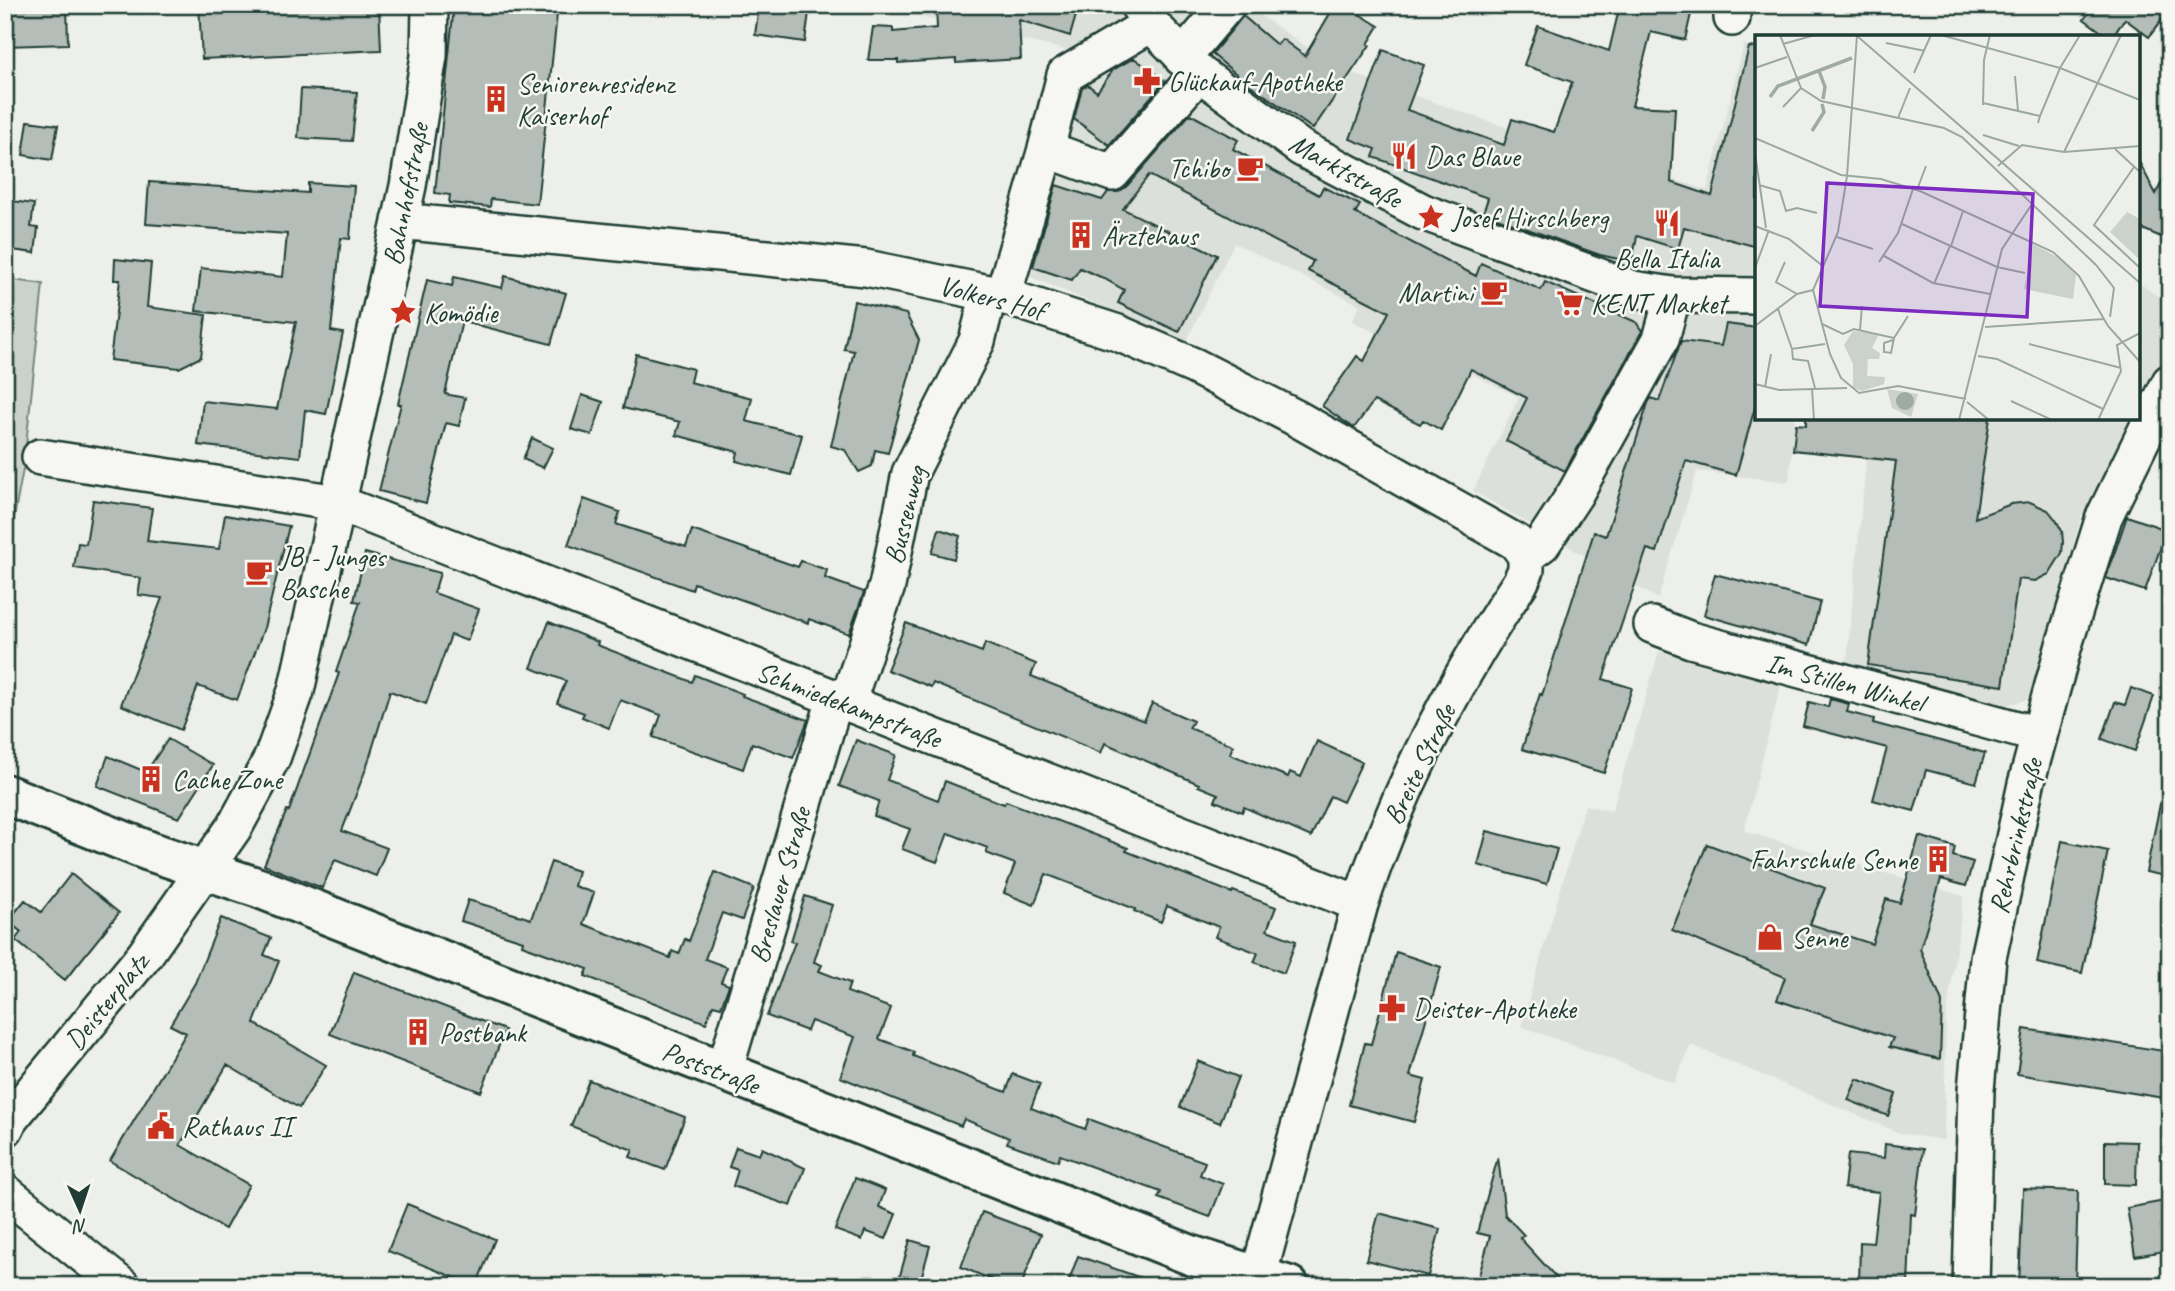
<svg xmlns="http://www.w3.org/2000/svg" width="2175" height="1291" viewBox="0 0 2175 1291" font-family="Caveat,sans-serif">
<rect width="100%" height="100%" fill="#edefea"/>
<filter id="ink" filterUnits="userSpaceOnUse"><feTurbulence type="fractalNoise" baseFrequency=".0143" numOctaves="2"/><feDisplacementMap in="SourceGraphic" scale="14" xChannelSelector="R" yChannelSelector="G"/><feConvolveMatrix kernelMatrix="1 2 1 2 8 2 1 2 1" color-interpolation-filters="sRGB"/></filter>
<g filter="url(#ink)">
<path fill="#dce0db" d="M867,5h378l62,42 49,28 264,92 56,13 31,10 37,-146 13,6v368h38l-6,64 -92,-11 -39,128 -185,-108 46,-94 -88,-43 -3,5 -76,-38 8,-16 -126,-62 -48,99 -167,-70 56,-220z
M2138,282l32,23v73l-66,139 -22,-2 -53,184 -41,11 -142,-40 24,-252h268z
M1659,651l122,34 -37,146 220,65 -18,124 -2,120 -42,-6 -211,-89 -17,38 -153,-57 64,-221 27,6z"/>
<path fill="#cbd2cc" stroke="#758880" stroke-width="2" d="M5,279l38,5 -19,180 -19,102z"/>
<path fill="#b4bdb8" stroke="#1f3d34" stroke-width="2" d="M5,5h62l1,39 -63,2z
M199,5h180l2,45 -179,9z
M454,5h104l-21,199 -46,-5 -1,8 -41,-4 1,-8 -15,-2z
M759,5h51l-5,37 -50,-7z
M936,5h143l-9,31 -51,-16 2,39 -65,4v-4l-58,4v-3h-30l5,-33 20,1v4l44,-4z
M1335,5h9l35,21 -11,18 2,1 -57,84 -67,-47 -34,-28 31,-38 34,29 5,-6 23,17z
M1620,5h73l-8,35 -34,-8 -19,74 43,2 -4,74 41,14 37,-149 8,1v199l-73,-20 -6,22 -41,-13 -5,26 -32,-7 -117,-42 5,-15 -115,-41 3,-8 -26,-10 33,-89 41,15 -17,45 97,35 8,-26 42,13 18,-50 -48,-17 14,-39 71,25z
M2095,5h75v4l-21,28 -24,-18 -13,18h-4l-24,-18z
M1134,58l31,23 -56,64 -35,-26 8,-31 6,-3 9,7 16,-22z
M301,89l56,3 -5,49 -54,-3z
M1190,114l48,26 -5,9 86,46 4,-8 37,18 -5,8 121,63 5,-13 60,27 4,-8 91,40 6,9 -77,140 -59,-30 21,-43 -56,-29 -30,61 -18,-10 -3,4 -46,-23 -20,27 -32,-22 35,-50 7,5 25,-49 -81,-41 5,-10 -164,-86 -26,34 94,46 -38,77 -61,-29 6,-13 -21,-12 -23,-10 -8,12 -39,-13 23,-82 46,15 6,-8h10l9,-6z
M28,121l30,4 -6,35 -29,-5z
M2138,160l18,34 14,-29v76l-32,-14z
M149,182l159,11v-10l46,3 -4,53 -9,-1 -10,93 12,2 -17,81 -21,-4 -5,47 -102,-12 5,-44 74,8 19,-87 -100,-11 5,-43 82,9 4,-43 -141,-10z
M5,200l29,4 -3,23 7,1 -3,25 -30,-4z
M115,259l36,4 -4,44 59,8 -5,42 -22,11 -69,-8 10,-80h-6z
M505,276l61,17 -15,51 -89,-23 -17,73 20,4 -6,28 -13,-3 -20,80 -47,-12 22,-87h-3l29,-124 25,6 2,-9 48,11z
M854,301l52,13 13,26 -31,113 -13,-3 -3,16 -13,6 -14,-22 -14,-4 23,-95 -10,-2z
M1726,324l31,4v72l-21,75 -50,-14 -29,91 -10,-3 -44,130 29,9 -28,85 -82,-24 18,-55 2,1 52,-163 12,4 42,-133 3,-5 8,3 22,-60 40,5z
M636,354l57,15 -3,13 62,16 -6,23 56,14 -11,40 -55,-14 2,-9 -62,-17 4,-13 -57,-14z
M582,395l21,7 -11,33 -21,-6z
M1806,418h184l-15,100 36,-14 19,-2 18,8 8,10 6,11 1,11 -1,11 -13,21 -14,7 -17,-2 -15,107 -135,-21 28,-204 -103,-11 3,-26 10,1z
M532,438l21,10 -10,20 -20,-9z
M584,499l36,13 -4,12 70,23 6,-17 106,37 3,-6 26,9 -2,8 39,14 -15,42 -40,-15 -1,4 -114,-40 -2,7 -124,-45z
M93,500l59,8 -5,33 72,8 6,-34 64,11 -25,102 -27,72 -39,-14 -17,44 -60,-25 41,-107 -24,-3 3,-17 -67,-10 4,-25 8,1z
M2127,516l37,13v9l-19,53 -39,-13z
M939,529l21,7 -6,23 -22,-6z
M365,553l75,20 -6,20 45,16 -12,32 -16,-6 -25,69 -36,-13 -23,75 -25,65 45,17 -11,28 -41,-16 -13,28 -58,-23 23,-55 2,1 50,-138 -3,-1 24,-70 -6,-1z
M1715,574l105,28 -11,43 -105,-30z
M549,622l49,20 -1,3 95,37 3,-7 48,19 -1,2 66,24 -15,38 -41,-15 -9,26 -90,-32 8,-22 -41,-15 -11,28 -27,-11 2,-4 -27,-10 9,-22 -35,-13z
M906,623l76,29 3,-9 51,21 -5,12 113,45 8,-18 41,18 -4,7 44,17 -3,9 58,23 2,-5 11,5 16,-36 45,21 -19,40 -13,-6 -19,41 -67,-30 -2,5 -27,-11 3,-7 -20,-8 1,-2 -94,-41 -4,10 -168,-70 -2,4 -44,-17z
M2131,688l23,8 -19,55 -33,-12 13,-37 10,3z
M1830,699l19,5 -2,8 27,7 -1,4 112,30 -9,30 -50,-13 -12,41 -41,-11 14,-52 -84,-22 6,-24 19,5z
M168,739l45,26 -34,53 -82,-32 11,-30 38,16z
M856,740l40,15 -9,25 51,20 7,-19 59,23 2,-3 122,47 -2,3 106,42 1,-2 43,16 -9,23 29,11 -12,32 -30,-11 4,-9 -43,-16 4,-10 -52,-21 -6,16 -27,-11 1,-2 -89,-35 -12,31 -30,-12 11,-29 -29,-11 2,-5 -40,-15 -11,29 -35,-13 8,-20 -36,-13 5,-15 -40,-15z
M2160,804l10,1v72l-24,-5z
M1487,831l70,18 -10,35 -69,-19z
M1919,836l36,11 -2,9 20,6 -7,24 -25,-7 -21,70 22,53 -2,57 -51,-12 4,-9 -116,-38 8,-23 -113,-47 35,-86 118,44 -15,36 62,20 14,-45 14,4z
M2062,841l46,10 -26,122 -45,-10z
M551,862l27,9 -4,15 20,7 -11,31 87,34 2,-7 7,3 6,-15 4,2 26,-69 39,16 -12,32 -20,-7 -17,46 22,8 -6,15 8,3 -8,22 -8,-2 -7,18 -121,-47 3,-7 -66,-24 1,-4 -62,-20 7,-21 63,19z
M71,874l48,39 -54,67 -50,-40 6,-8 -13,-11 17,-21 16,12z
M805,896l27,9 -18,57 8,3 -3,6 31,12 -3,9 44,16 -12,31 35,13 -1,4 93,36 7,-18 27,10 -9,24 54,21 4,-10 116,43 -5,13 23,9 -13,33 -52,-19 3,-6 -101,-37 -2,6 -51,-18 2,-5 -45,-19 -3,7 -121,-49 15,-40 -44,-16 -4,10 -40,-15 28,-74 -4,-1z
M221,918l50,20 -7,17 15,6 -25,62 72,42 -27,43 -72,-43 -47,80 69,40 -24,44 -115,-68 76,-128 -16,-8 25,-42z
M1396,952l45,15 -31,109 15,4 -11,42 -65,-17 16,-62 6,1z
M354,972l151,58 -24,62 -151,-58z
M2024,1029l146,23v47l-153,-25z
M1198,1061l40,16 -18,46 -40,-16z
M1857,1079l39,15 -8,22 -40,-16z
M589,1080l96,37 -20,53 -35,-13 3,-7 -62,-24z
M2105,1141l32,1 -1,43 -31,-1z
M1885,1144l38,5 -8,66 -4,-1 -3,72h-49l1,-44 13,1 6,-51 -35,-4 4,-34 36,4z
M736,1147l23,8 3,-7 43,20 -14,38 -58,-20 5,-16 -9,-3z
M1498,1157l7,58 19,20 -4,3 44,48h-88l14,-50 -13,-3z
M855,1178l30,12 -6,17 17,7 -10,25 -21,-8 -3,9 -27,-10z
M2023,1189l55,2 -3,95h-56z
M2170,1200v50l-35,6 -8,-48z
M407,1204l88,35 -19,47 -88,-35z
M982,1212l59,22 -20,52h-14l-46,-19z
M1379,1213l61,16 -12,47 -62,-16z
M910,1240l20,6 -11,40h-22z
M1078,1256l75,26v4h-86z"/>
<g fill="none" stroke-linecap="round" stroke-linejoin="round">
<defs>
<path id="minor" d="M1138,5l13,19 48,49 102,75 122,64 210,77 40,6 84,1
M1732,18v-13
M1182,58l45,-53
M1046,149l66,24 87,-100
M400,221l466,47 137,28 115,37 76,33 100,51 222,125 10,14
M1003,296l43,-147 19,-74 86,-51
M40,457l298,46 1022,401
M1526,556l16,-12 33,-50 86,-155 12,-44
M1652,625l39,15 348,95
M847,703l40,-117 23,-113 67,-132 12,-48
M724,1072l111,-373
M5,1129l5,-10 134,-163 91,-130 37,-68 24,-67 112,-505 21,-130 1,-51
M5,1192l117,94
M1258,1277l102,-373c38,-114 93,-221 160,-321l6,-13v-14
M1971,1286l5,-196 12,-132 38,-174 38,-139 40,-128 66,-135"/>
<path id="major" d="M5,794l144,57 110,37 934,368 96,30"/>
</defs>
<use href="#minor" stroke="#1f3d34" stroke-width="40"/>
<use href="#major" stroke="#1f3d34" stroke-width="44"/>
<use href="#minor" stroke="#f6f6f2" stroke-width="35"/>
<use href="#major" stroke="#f6f6f2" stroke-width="38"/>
</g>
</g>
<defs>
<symbol id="pharmacy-bare" viewBox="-9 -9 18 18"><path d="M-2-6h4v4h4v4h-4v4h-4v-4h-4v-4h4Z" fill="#c8321e" stroke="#f6f6f2" stroke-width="2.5" paint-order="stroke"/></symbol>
<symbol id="building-bare" viewBox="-9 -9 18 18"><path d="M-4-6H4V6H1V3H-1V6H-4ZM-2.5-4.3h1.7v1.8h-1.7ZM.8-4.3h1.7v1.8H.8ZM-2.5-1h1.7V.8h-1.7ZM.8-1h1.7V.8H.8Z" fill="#c8321e" stroke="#f6f6f2" stroke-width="2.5" paint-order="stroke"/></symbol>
<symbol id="restaurant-bare" viewBox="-9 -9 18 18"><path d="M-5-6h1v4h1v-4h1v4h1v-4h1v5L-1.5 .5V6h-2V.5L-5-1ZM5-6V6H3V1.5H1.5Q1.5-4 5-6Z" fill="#c8321e" stroke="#f6f6f2" stroke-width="2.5" paint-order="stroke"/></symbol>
<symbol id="cafe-bare" viewBox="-9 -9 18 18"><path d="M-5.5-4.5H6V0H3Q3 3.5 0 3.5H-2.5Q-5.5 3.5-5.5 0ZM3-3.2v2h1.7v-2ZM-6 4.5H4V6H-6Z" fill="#c8321e" stroke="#f6f6f2" stroke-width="2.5" paint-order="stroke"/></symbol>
<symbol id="sight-bare" viewBox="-9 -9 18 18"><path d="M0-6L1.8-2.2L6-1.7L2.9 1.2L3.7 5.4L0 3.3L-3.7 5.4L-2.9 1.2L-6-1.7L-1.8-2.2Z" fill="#c8321e" stroke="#f6f6f2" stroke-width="2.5" paint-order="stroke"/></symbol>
<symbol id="supermarket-bare" viewBox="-9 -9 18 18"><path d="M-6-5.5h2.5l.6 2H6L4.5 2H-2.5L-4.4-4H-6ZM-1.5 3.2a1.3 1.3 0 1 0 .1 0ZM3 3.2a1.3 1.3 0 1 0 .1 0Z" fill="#c8321e" stroke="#f6f6f2" stroke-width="2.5" paint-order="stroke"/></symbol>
<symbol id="shop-bare" viewBox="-9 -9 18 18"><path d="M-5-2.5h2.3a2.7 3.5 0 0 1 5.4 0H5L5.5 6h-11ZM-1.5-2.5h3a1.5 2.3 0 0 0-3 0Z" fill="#c8321e" stroke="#f6f6f2" stroke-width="2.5" paint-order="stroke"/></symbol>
<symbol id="civic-bare" viewBox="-9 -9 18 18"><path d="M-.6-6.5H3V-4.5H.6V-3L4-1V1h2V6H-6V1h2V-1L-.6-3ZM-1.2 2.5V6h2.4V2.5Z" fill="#c8321e" stroke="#f6f6f2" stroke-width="2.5" paint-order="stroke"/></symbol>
</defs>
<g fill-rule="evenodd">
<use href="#pharmacy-bare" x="1128" y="62" width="38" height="38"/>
<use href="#building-bare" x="477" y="80" width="38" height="38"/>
<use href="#restaurant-bare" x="1385" y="137" width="38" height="38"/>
<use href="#cafe-bare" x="1231" y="149" width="38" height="38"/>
<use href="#sight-bare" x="1412" y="198" width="38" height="38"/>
<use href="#restaurant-bare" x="1648" y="204" width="38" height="38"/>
<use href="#building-bare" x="1062" y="216" width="38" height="38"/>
<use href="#cafe-bare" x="1475" y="273" width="38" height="38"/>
<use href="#supermarket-bare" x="1551" y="284" width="38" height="38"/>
<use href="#sight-bare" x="384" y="293" width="38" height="38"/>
<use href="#cafe-bare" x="240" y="553" width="38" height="38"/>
<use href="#building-bare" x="132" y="760" width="38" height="38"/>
<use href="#building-bare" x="1919" y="840" width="38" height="38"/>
<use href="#shop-bare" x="1751" y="918" width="38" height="38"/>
<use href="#pharmacy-bare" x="1373" y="989" width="38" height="38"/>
<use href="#building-bare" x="399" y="1013" width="38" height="38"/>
<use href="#civic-bare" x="142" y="1107" width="38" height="38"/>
</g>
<g text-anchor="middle" stroke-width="5" stroke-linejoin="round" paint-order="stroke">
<g font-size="28" fill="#1f3d34" stroke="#f6f6f2" text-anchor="start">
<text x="1168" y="91">Glückauf-Apotheke</text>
<text x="517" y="93">Seniorenresidenz<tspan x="517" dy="32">Kaiserhof</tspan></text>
<text x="1425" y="166">Das Blaue</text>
<text x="1229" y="178" text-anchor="end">Tchibo</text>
<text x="1452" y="227">Josef Hirschberg</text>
<text x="1102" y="245">Ärztehaus</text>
<text x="1667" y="268" text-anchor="middle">Bella Italia</text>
<text x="1473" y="302" text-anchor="end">Martini</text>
<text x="1591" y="313">KENT Market</text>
<text x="424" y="322">Komödie</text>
<text x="280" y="566">JB - Junges<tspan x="280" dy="32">Basche</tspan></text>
<text x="172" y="789">Cache Zone</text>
<text x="1917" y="869" text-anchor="end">Fahrschule Senne</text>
<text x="1791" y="947">Senne</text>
<text x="1413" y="1018">Deister-Apotheke</text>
<text x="439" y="1042">Postbank</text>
<text x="182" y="1136">Rathaus II</text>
</g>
<g font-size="28" fill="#1f3d34" stroke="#f6f6f2">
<text transform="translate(1346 170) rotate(29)" y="10">Marktstraße</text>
<text transform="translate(405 194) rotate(-79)" y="10">Bahnhofstraße</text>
<text transform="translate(992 297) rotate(14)" y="10">Volkers Hof</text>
<text transform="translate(904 515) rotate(-76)" y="10">Bussenweg</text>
<text transform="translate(1845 682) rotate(15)" y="10">Im Stillen Winkel</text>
<text transform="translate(849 704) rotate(21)" y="10">Schmiedekampstraße</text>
<text transform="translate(1419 764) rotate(-64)" y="10">Breite Straße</text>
<text transform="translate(2015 836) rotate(-77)" y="10">Rehrbrinkstraße</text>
<text transform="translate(779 885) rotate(-74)" y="10">Breslauer Straße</text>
<text transform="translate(106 1001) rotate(-51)" y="10">Deisterplatz</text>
<text transform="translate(711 1067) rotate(21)" y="10">Poststraße</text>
</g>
</g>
<g transform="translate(1755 35)">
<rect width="385" height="385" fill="#edefea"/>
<path d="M372,177l13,7v41l-30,-28zM278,209l26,14 17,17 -3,24 -49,-10zM98,296l26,3 -7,14 8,5 -1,6h-11l-1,17 18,1 -1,7 -22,7 -9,-3v-24l-9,-19zM132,354l31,5 -7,23 -19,-9z" fill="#cbd2cc"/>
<path d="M141 366a9 9 0 1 1 18 0a9 9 0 1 1-18 0Z" fill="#9faaa4"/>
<path fill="none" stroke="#9faaa4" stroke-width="3.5" d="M64,36l6,16 -2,12M15,62l8,-11 74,-28M57,96l12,-19 -2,-8"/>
<path fill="none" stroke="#9ba8a1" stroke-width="2" d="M25,0l21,53M101,0l284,248M186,0l119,33 80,32M131,8l39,8M28,9l32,-9M0,33l32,-11M159,38l17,-38M260,41l3,35M228,68l57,13 -2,7M228,70l1,-45 6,-25M28,72l18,-19 20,13 123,27 18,9 134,128 18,23 -4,29M285,81l20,-48 20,-33M143,83l12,-30M228,100l36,11M0,103l86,37 40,4 39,12 133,61 26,24 29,50 32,36M360,114l25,23M309,117l57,-117M0,118l11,75M243,131l24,-21 42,7 76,-6M379,132l-40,58 46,43M92,141l-9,56 -25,58 17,64 11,24 18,15 39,-7 68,13M92,141l10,-141M4,150l21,6 6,20 11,-3 20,5M162,155l9,-24M147,189l95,43 28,6M0,191l34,13 35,28M82,202l36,12M196,211l12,-35M129,221l49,27 57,11M30,227l-9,20 21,12M124,227l19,-29 15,-44M0,233l14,-38M179,249l16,-38M23,274l14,40 33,-5M67,289l21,10 11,-5 40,9M0,291l42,-32 16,-4M230,292l119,-8M105,295l2,-24M139,303l14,-22M138,305l-9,3v9l7,1 3,-15M274,309l92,24M37,314l1,10 15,2 7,27M223,321l19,3 106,50M0,349l24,6 68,-2M10,352l6,-33M57,354l2,31M256,366l41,19M212,367l22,18M204,385l43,-171 30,-45M343,385l23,-49 -4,-26 23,-12"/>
<path fill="#7b2cbf" fill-opacity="0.15" stroke="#7b2cbf" stroke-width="3.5" d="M72,148l206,11 -6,123 -207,-11z"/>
<rect width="385" height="385" fill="none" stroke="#1f3d34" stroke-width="3.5"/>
</g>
<rect width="2175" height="1291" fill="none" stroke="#f6f6f2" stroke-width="28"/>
<rect x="14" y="14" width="2147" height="1263" fill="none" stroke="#1f3d34" stroke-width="2.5" filter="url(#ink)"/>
<g transform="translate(80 1210) rotate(177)" stroke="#f6f6f2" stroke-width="5" paint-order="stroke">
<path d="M0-5L12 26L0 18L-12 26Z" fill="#1f3d34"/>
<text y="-10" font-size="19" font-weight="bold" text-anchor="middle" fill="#1f3d34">N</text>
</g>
</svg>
